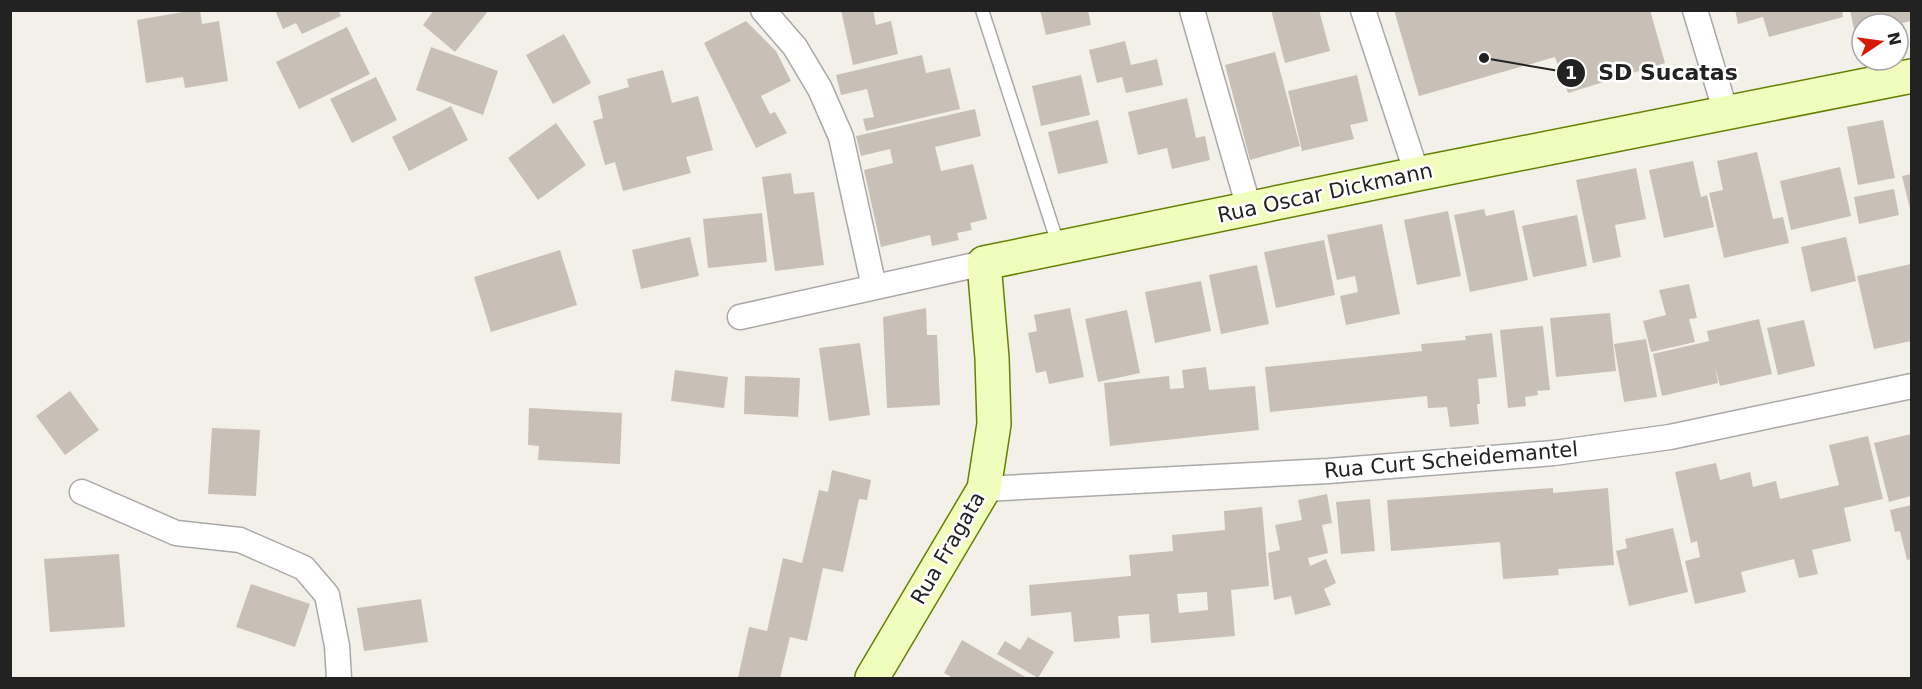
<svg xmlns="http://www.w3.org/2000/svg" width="1922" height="689" viewBox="0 0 1922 689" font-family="'DejaVu Sans',sans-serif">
<rect width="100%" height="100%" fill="#f2f0e8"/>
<path fill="#c8c0b7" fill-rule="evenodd" d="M194,10h6l2,14 17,-3 9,60 -43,7 -2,-11 -37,6 -9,-63z
M275,10h63l3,6 -39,18 -6,-11 -13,6z
M434,10h55l-34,42 -32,-27z
M841,10h32l3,15 15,-4 7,33 -45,11z
M1040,10h48l3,15 -45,10z
M1271,10h48l11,41 -45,12z
M1394,10h256l15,53 -97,30 -13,-36 -136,39z
M1735,10h107l1,7 -74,20 -6,-20 -25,7z
M1850,10h60l1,11 -12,3h-37v8l-7,2z
M746,21l30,30 15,30 -30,15 9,18 5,-2 12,21 -31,15 -52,-105z
M347,27l23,47 -71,35 -23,-47z
M564,34l27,49 -38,21 -27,-49z
M1125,41l6,24 26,-6 6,26 -37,8 -4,-16 -25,6 -8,-33z
M431,47l67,24 -15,44 -67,-25z
M1275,52l25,94 -50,14 -25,-95z
M922,55l4,18 24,-5 10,41 -94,22 -3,-12 11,-2 -7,-28 -26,6 -5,-20z
M663,70l9,33 26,-7 15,54 -27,7 5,16 -68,18 -8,-29 -10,3 -12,-44 10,-3 -5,-22 31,-9 -2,-8z
M1081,75l9,40 -49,11 -9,-40z
M1357,75l11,46 -18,4 4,14 -52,12 -14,-60z
M376,77l21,43 -45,23 -22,-44z
M1187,98l9,40 9,-2 5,24 -38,9 -5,-21 -29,7 -10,-43z
M451,106l17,34 -59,31 -17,-34z
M975,109l6,27 -46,11 6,24 32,-7 14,55 -17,4 2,7 -15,3 2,7 -27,6 -2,-11 -49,12 -17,-77 29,-7 -3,-14 -29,7 -5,-20z
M1098,120l10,43 -50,11 -10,-42z
M1883,120l12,58 -37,7 -11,-58z
M556,123l30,42 -48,35 -30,-42z
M1757,152l16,67 10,-2 6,26 -65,15 -15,-65 14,-3 -6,-29z
M1693,161l8,36 6,-2 7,32 -50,11 -15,-68z
M1840,167l11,49 -60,14 -11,-49z
M1636,168l10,51 -31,6 6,32 -28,6 -17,-83z
M791,173l3,21 20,-2 10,73 -49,6 -13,-94z
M1911,174v39l-9,-37z
M1894,189l5,26 -40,9 -5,-27z
M1484,209l2,7 28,-6 14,70 -58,12 -16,-77z
M1448,211l13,65 -44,9 -13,-65z
M762,213l5,49 -59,6 -5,-49z
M1577,215l10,51 -54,11 -11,-51z
M1382,224l18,90 -54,11 -6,-29 18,-4 -3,-16 -18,4 -10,-45z
M690,237l9,39 -58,13 -9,-39z
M1846,237l10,44 -45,11 -10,-45z
M1324,240l11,55 -59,13 -12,-56z
M560,250l17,55 -86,27 -17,-55z
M1911,264v77l-37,8 -17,-73z
M1257,265l12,59 -48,10 -12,-59z
M1201,281l10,50 -56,12 -10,-51z
M1689,284l8,34 -8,1 6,23 -44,10 -8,-31 23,-6 -7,-25z
M926,308l1,27h10l3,70 -53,3 -4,-91z
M1070,308l14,69 -35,7 -3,-13 -10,2 -8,-40 9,-2 -3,-16z
M1127,310l13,63 -42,9 -13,-63z
M1610,313l6,58 -60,6 -6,-59z
M1759,319l13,55 -52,12 -5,-19 3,16 -56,13 -9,-42 56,-13 -2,-10z
M1804,320l11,46 -37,9 -11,-47z
M1543,326l7,64 -13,1 1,4 -13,2 1,9 -18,2 -8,-78z
M1492,333l5,44 -19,2 2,25h-3l2,20 -29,3 -3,-20 -19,1 -1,-12 -157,16 -5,-45 157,-16 -1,-7 45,-4 -1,-4z
M1646,339l11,58 -33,5 -10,-58z
M860,343l10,72 -41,6 -10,-73z
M1206,367l3,23 46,-4 4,44 -149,16 -6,-63 65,-7 1,13 14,-1 -2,-18z
M675,370l53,7 -4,31 -53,-7z
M745,376l55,2 -2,39 -54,-3z
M70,391l29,39 -34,25 -29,-39z
M529,408l93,5 -2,51 -82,-4 1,-14 -11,-1z
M212,428l48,2 -4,66 -48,-2z
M1911,434v62l-22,6 -15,-59z
M1868,436l15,63 -39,9 7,33 -39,9 6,24 -19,4 -5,-19 -53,13 5,20 -51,12 -10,-43 15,-4 -3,-16 -6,2 -16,-71 41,-9 4,17 30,-8 3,15 23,-6 4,18 59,-14 -10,-40z
M832,470l39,10 -4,20 -8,-1 -16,73 -20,-4 -16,73 -17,-4 -10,41h-42l11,-51 18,4 16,-73 19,5 17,-73 9,2z
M1553,488v5l55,-5 6,77 -56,4 1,6 -56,4 -3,-37 -109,9 -4,-51z
M1327,494l5,29 -10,2 6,28 -20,5 2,8 16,-7 10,24 -12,6 7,16 -36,10 -4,-19 -17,4 -6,-47 12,-3 -5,-25 27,-5 -4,-20z
M1370,499l5,52 -34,3 -5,-52z
M1911,505v54l-4,1 -7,-29 -5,1 -5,-22z
M1262,507l7,79 -38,4 4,46 -84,7 -2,-29 -31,2 2,22 -46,4 -3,-30 -40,4 -2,-31 102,-9 -2,-21 44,-4 -1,-16 53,-5 -1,-19zM1207,592l1,18 -29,3 -2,-19z
M1673,528l15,64 -59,14 -13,-55 11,-3 -2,-9z
M119,554l6,73 -75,5 -6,-73z
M251,584l59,20 -15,43 -59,-20z
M421,599l7,43 -64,9 -7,-43z
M1028,637l26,15 -16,26 -41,-24 8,-13 15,9z
M962,640l65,38h-74l-9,-5z"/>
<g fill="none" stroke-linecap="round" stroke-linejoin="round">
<defs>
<path id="lane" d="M982,10l77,237"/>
<path id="street" d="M763,10l32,37 25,42 21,48 33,150
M1192,10l57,198
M1363,10l54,164
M1695,10l31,103
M740,317l244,-54
M984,489l344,-18 226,-18 116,-16 242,-51
M82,492l94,41 64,7 64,28 23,27 10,51 2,32"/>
<path id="secondary" d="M872,678l112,-189 10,-65 -2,-66 -8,-95 433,-89 495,-98"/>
</defs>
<use href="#lane" stroke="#a9a9a9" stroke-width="15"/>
<use href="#street" stroke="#a9a9a9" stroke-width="27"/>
<use href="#secondary" stroke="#638200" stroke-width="36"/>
<use href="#lane" stroke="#fff" stroke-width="12"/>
<use href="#street" stroke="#fff" stroke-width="24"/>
<use href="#secondary" stroke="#f1fdbc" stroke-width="33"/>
</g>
<g text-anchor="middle" stroke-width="5" stroke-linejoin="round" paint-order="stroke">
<g font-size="21" fill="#222" stroke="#fff">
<text transform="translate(1325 193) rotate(-12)" y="7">Rua Oscar Dickmann</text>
<text transform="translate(1451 460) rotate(-5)" y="7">Rua Curt Scheidemantel</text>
<text transform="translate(948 548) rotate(-60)" y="7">Rua Fragata</text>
</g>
</g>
<path fill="none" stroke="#222" stroke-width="2" d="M1484 58L1571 73"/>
<g fill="#222" stroke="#fff" stroke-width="2">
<circle cx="1484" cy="58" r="6"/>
<circle cx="1571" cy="73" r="15"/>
</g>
<g font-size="18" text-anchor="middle" font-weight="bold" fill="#fff">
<text x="1571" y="79">1</text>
</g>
<g font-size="22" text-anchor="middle" font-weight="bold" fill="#222" stroke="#fff" stroke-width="5" stroke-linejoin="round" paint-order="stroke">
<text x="1668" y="80">SD Sucatas</text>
</g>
<rect width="1922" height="689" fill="none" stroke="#222222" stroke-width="24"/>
<g transform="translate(1880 42) rotate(77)"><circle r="28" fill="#ffffff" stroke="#a7a7a7" stroke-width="1.5"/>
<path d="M0-4.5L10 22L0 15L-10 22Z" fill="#d41a00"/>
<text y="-9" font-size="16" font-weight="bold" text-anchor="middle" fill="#222222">N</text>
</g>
</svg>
